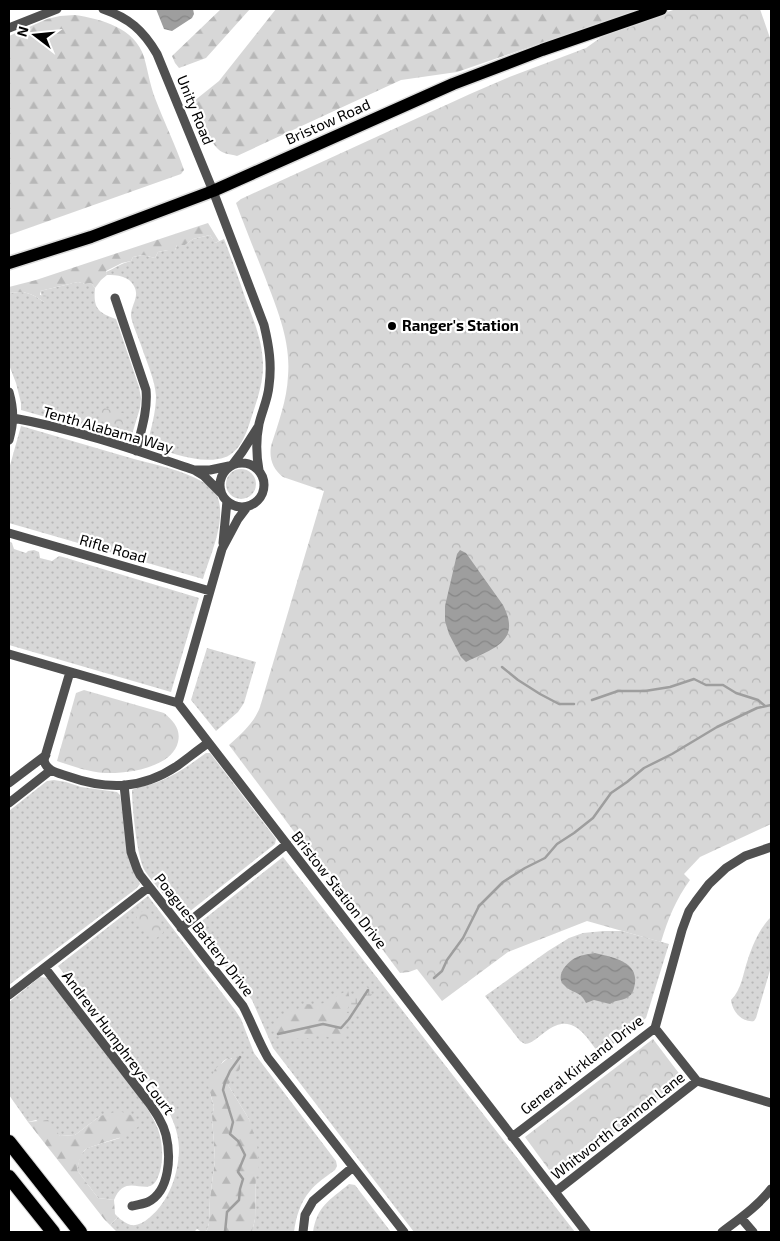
<svg xmlns="http://www.w3.org/2000/svg" width="780" height="1241" viewBox="0 0 780 1241" font-family="'Exo 2',sans-serif">
<defs>
<pattern id="grass-dots" width="8" height="8" patternUnits="userSpaceOnUse" patternTransform="scale(1.25)"><rect width="8" height="8" fill="#d7d7d7"/><path d="M2 2h.1M6 6h.1" fill="none" stroke="#b7b7b7" stroke-width="1.8" stroke-linecap="round"/></pattern>
<pattern id="forest-firs" width="22" height="20" patternUnits="userSpaceOnUse" patternTransform="scale(1.25)"><rect width="22" height="20" fill="#d7d7d7"/><path d="M5 1l3.5 6h-7zM16 11l3.5 6h-7z" fill="#b7b7b7"/></pattern>
<pattern id="wetland-marsh" width="20" height="14" patternUnits="userSpaceOnUse" patternTransform="scale(1.25)"><rect width="20" height="14" fill="#d7d7d7"/><path d="M1 5h8M5 5V1M11 12h8M15 12V8" fill="none" stroke="#b7b7b7"/></pattern>
<pattern id="park-crowns" width="20" height="18" patternUnits="userSpaceOnUse" patternTransform="scale(1.25)"><rect width="20" height="18" fill="#d7d7d7"/><path d="M2 6a3 3 0 1 1 6 0M12 15a3 3 0 1 1 6 0" fill="none" stroke="#b7b7b7"/></pattern>
<pattern id="water-waves" width="16" height="10" patternUnits="userSpaceOnUse" patternTransform="scale(1.25)"><rect width="16" height="10" fill="#9e9e9e"/><path d="M0 5q4-4 8 0t8 0" fill="none" stroke="#868686"/></pattern>
</defs>
<rect width="100%" height="100%" fill="#fff"/>
<path fill="url(#grass-dots)" d="M210,235l5,8 9,-4c8,20 15,41 22,61 8,21 17,42 17,66 0,20 -8,40 -14,59 -5,15 -13,32 -31,34 -22,4 -49,-7 -71,-14 4,-16 9,-33 9,-49 -1,-16 -9,-33 -14,-48 -2,-7 -11,-26 -11,-33 0,-10 9,-18 3,-29 -5,-10 -17,-11 -27,-11l-1,-3c9,-4 16,-9 25,-11l2,-4 10,-2 12,3 3,-6 10,-2h7l2,-5h8l8,-6z
M78,282l7,2 6,-1 4,5c-2,20 3,25 21,31l23,68 2,11 -1,10 -10,33 -109,-31v-7l-5,-20 -7,-18v-72c16,-2 21,-1 35,9l-4,-11z
M21,426c38,11 75,22 113,33 23,6 48,11 69,23 6,3 13,9 15,16 8,24 -8,58 -15,81l-194,-56v-54z
M226 484a15 15 0 1 1 30 0a15 15 0 1 1-30 0Z
M9,541l3,2 2,6 12,4 2,-2 6,-1 5,2 1,6 12,3 7,-5 4,1 136,41 -28,94 -162,-47z
M207,648l49,14 -12,41 -6,9 -22,19 -25,-31z
M206,753h4l66,86 -1,5 -86,68 -6,2 -5,-3c-10,-12 -24,-27 -33,-40 -8,-13 -13,-64 -13,-81 8,-4 18,-5 26,-8 18,-7 33,-18 48,-29z
M54,780l12,2 15,5 36,5 3,3 9,64c3,8 9,17 11,25l-3,4 -128,97v-174l38,-30z
M283,857l292,375h-161l-141,-184 -21,-48 -58,-73z
M148,896l87,114 6,9 13,34 82,108 1,5 -2,4c-8,6 -19,13 -25,21 -10,12 -14,26 -16,41h-42l3,-13 1,-46h2l-9,-54 -21,-34 4,-27h-4l-6,4 -12,31 4,14 -2,9 3,44 -5,38 -1,25 -2,7 -3,2h-2l-5,-3 -3,3h-77l-7,-7 8,-8c3,3 9,7 13,8 7,1 13,-3 18,-7 20,-16 30,-45 30,-70 -1,-18 -6,-28 -14,-44l-107,-138z
M771,917v50l-15,51 -2,3c-12,2 -22,-10 -23,-21 11,-11 12,-27 17,-41 5,-15 12,-31 23,-42z
M604,931h18l47,13 -23,74 -44,35 -4,-1c-15,-20 -27,-40 -53,-20 -7,5 -12,11 -20,12l-5,-3 -35,-45 63,-45 21,-13 14,-5z
M40,977l8,1c22,29 45,58 67,88 16,20 33,39 43,63 5,14 6,34 0,48 -9,24 -32,-8 -44,23l-16,-2 -21,-28 3,-14 7,-8 33,-10 -20,-22 -25,19 -15,1 -24,-16 -8,2 -19,-27v-93z
M349,1184l6,1 36,47h-78c4,-26 17,-32 36,-48z"/>
<path fill="url(#forest-firs)" d="M221,9h29l-44,49 -27,10 -4,-5 -3,-7z
M276,9h364l-183,63 -56,8 -164,76c-7,-2 -14,-2 -19,-7 -9,-8 -18,-36 -24,-48l25,-20z
M75,15c27,4 60,13 69,42 4,14 6,28 11,41 9,24 21,48 29,72l-3,4 -172,61v-199l38,-17 13,-3z
M208,223l11,18 -4,2 -5,-8 -17,4 -8,6h-8l-2,5h-7l-10,2 -3,6 -12,-3 -10,2 -2,4 -9,2 -16,8 1,4 -6,5 -6,8 -4,-5 -6,1 -7,-2 -38,9v4l7,1 -3,6c-14,-10 -19,-11 -35,-9v-6l27,-7z
M348,990l2,11 -5,17c3,6 0,16 -5,22l-7,-1 -10,-4h-7l-6,3 -24,1 -6,-2 -5,-5 -2,-5 2,-6 6,-6 17,-6 7,-5 14,1 13,-6z
M228,1058l8,1 4,3v7l-12,16 21,34 8,25 2,29 -3,1 -1,45 -3,13h-48l3,-2 2,-7 1,-25 5,-38 -3,-44 2,-9 -6,-22 7,-16z
M119,1111l12,4 9,10c-15,14 -25,13 -43,20 -3,1 -8,2 -11,4 -6,5 -7,14 -9,21l21,28 16,2 1,14 3,3 -8,8 -6,-6 -76,-97 20,-2 12,16 15,-1 25,-19z"/>
<path fill="url(#wetland-marsh)" d="M367,987l5,7 -6,12 -16,14 -3,2 -2,-4c5,-13 8,-26 22,-31z"/>
<path fill="url(#park-crowns)" d="M676,9h84l11,32v783l-71,33 -16,17 6,6c-14,19 -22,39 -29,62l-74,-21 -79,31 -66,49 -25,-32 -8,3 -9,1 -171,-228c13,-12 25,-22 31,-38l64,-216 -41,-14c-10,-8 -14,-18 -12,-31 7,-22 16,-46 17,-70 3,-35 -11,-67 -23,-99 -10,-25 -20,-50 -29,-74l5,-4 229,-105 37,-16 79,-30 21,-15z
M104,408l21,6 1,2 -3,9 -2,2 -21,-7 -1,-2 3,-9z
M84,690l80,23c10,8 17,17 14,29 -6,26 -52,32 -73,31 -17,-1 -33,-7 -48,-12l19,-68z
M145,909h3l15,21v3l-9,7 -3,-1 -14,-20v-3z
M653,1039l31,41 -129,98 -30,-41z"/>
<path fill="url(#water-waves)" d="M156,9h37l1,5 -2,4 -20,13 -8,-2z
M460,550l6,3 37,52c19,37 -10,43 -37,57l-5,-5 -12,-23 -4,-13v-15l12,-52z
M595,953c16,4 43,8 40,30 -1,6 -2,11 -7,14 -5,4 -11,2 -18,7l-16,-4 -8,3c-5,-12 -13,-9 -21,-17 -11,-9 1,-23 10,-28 6,-3 14,-4 20,-5z"/>
<g fill="none" stroke-linecap="round" stroke-linejoin="round">
<path stroke="#9e9e9e" stroke-width="2.5" d="M502,667l16,13 22,14 19,10h15
M592,700l26,-9h27l25,-4 24,-8 12,6h17l13,8 22,7 7,6
M434,978l8,-7 5,-11 16,-22 16,-32 24,-24 22,-14 20,-10 12,-14 17,-11 19,-15 18,-25 16,-11 17,-14 28,-14 45,-27 40,-19 14,-3
M278,1034l45,-10 18,4 8,-9 19,-29
M225,1232l2,-20 12,-12 1,-11 3,-10 -5,-7 7,-17 -7,-14 -8,-7 3,-12 -10,-32 2,-8 5,-11 10,-14"/>
<defs>
<path id="primary" d="M9,263l82,-26 122,-46 240,-107 89,-34 119,-41"/>
<path id="trunk" d="M9,1142l71,90
M9,1177l44,55"/>
</defs>
<use href="#primary" stroke="#dbdbdb" stroke-width="15"/>
<use href="#trunk" stroke="#dbdbdb" stroke-width="16"/>
<path stroke="#505050" stroke-width="9" d="M103,9c26,9 40,21 54,45l56,137 51,134c5,21 8,39 5,61 -1,13 -7,25 -10,38 -3,15 -3,30 0,46
M9,28l48,-19
M115,298l31,92c2,20 -5,41 -10,61
M9,392c5,18 5,30 0,48
M13,418c62,11 122,32 181,52l10,6 17,17
M220 485a22 22 0 1 1 44 0a22 22 0 1 1-44 0Z
M233,464l9,-12 16,-25
M194,470h16l19,-4
M9,533l201,58
M223,543l4,-42
M9,654l169,49 408,529
M70,672l-26,88c2,11 14,13 23,16 40,14 74,14 110,-10 11,-8 21,-16 31,-23
M178,703l44,-154 16,-30 9,-12
M9,783l37,-28
M124,785l7,67 6,17 3,6 103,131c9,17 15,35 25,52l136,174
M9,803l42,-33
M181,928l106,-84
M45,968l104,135c7,10 14,20 17,32 5,21 4,56 -18,67 -5,2 -11,3 -16,4
M9,995l140,-108
M655,1028l42,53 74,22
M512,1137l143,-109 27,-98 7,-19 7,-10 13,-17 17,-16 19,-12 26,-9
M555,1192l142,-111
M741,1218l12,14
M303,1232l2,-17 8,-14 40,-34
M722,1232c17,-13 36,-26 49,-43"/>
<use href="#primary" stroke="#000" stroke-width="12"/>
<use href="#trunk" stroke="#000" stroke-width="14"/>
</g>
<circle fill="#000" stroke="#fff" stroke-width="2" cx="392" cy="326" r="5"/>
<g text-anchor="middle" stroke-width="4.5" stroke-linejoin="round" paint-order="stroke">
<g font-size="15" fill="#000" stroke="#fff">
<text transform="translate(195 110) rotate(68)" y="5">Unity Road</text>
<text transform="translate(328 122) rotate(-24)" y="5">Bristow Road</text>
<text transform="translate(108 430) rotate(16)" y="5">Tenth Alabama Way</text>
<text transform="translate(113 549) rotate(16)" y="5">Rifle Road</text>
<text transform="translate(339 890) rotate(52)" y="5">Bristow Station Drive</text>
<text transform="translate(204 935) rotate(52)" y="5">Poagues Battery Drive</text>
<text transform="translate(118 1043) rotate(53)" y="5">Andrew Humphreys Court</text>
<text transform="translate(582 1065) rotate(-38)" y="5">General Kirkland Drive</text>
<text transform="translate(618 1126) rotate(-38)" y="5">Whitworth Cannon Lane</text>
</g>
<g font-size="15" font-weight="bold" fill="#000" stroke="#fff" text-anchor="start">
<text x="402" y="331">Ranger's Station</text>
</g>
</g>
<rect width="780" height="1241" fill="none" stroke="#000000" stroke-width="20"/>
<g transform="translate(35 35) rotate(286)" stroke="#ffffff" stroke-width="4" paint-order="stroke">
<path d="M0-4L9 19L0 12L-9 19Z" fill="#000000"/>
<text y="-8" font-size="14" font-weight="bold" text-anchor="middle" fill="#000000">N</text>
</g>
</svg>
